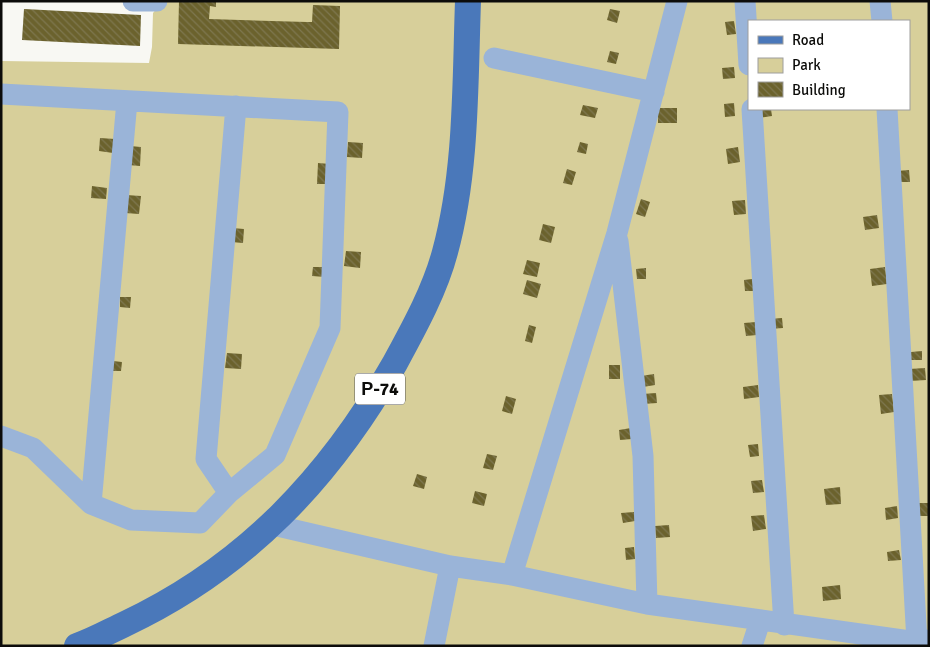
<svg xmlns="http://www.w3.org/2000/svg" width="930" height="647" viewBox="0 0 930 647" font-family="Signika,sans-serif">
<defs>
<pattern id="building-back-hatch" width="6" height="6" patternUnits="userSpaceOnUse" patternTransform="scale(1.25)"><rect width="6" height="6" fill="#6b622d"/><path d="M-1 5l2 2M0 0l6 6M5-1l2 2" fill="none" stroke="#7e774f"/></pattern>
</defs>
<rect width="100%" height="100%" fill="#f8f8f3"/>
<path fill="#d7cf9a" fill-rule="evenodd" d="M163,1h766v645h-928v-585l148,2 3,-16 1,-34zM749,21h160v88h-160z"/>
<path fill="url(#building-back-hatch)" d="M179,1h37v6l-6,-1 -1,13 98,3h5l1,-17 27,1 -1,43 -161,-5z
M24,9l117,6 -1,31 -118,-6z
M610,9l10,2 -3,12 -10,-3z
M734,21l2,13 -9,1 -2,-13z
M610,51l9,2 -3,11 -9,-2z
M734,67l1,11 -12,1 -1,-11z
M734,103l1,13 -10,1 -1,-13z
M583,105l15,3 -3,10 -15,-3z
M658,108h19v15h-19z
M758,109h13l1,7 -13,2z
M100,138l15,1 -2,14 -14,-2z
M348,142l15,1 -1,15 -15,-1z
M580,142l8,2 -2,10 -9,-2z
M130,146l11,1 -1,19 -12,-1z
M738,147l2,15 -12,2 -2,-15z
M318,163l12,1 -2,20h-11z
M567,169l9,3 -4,13 -9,-2z
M909,170l1,12h-13v-11z
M92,186l15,2 -1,11 -15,-1z
M126,195l15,1 -2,18 -14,-1z
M641,199l9,3 -5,15 -9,-3z
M745,200l1,14 -12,1 -2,-14z
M877,215l2,13 -14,2 -2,-13z
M543,224l12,3 -4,16 -12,-3z
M232,228l12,1 -1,14 -12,-1z
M346,251l15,1 -1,16 -16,-2z
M527,260l13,3 -3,14 -14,-3z
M313,267h12v10l-13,-1z
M885,267l2,17 -15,2 -2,-17z
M646,268v11h-9l-1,-10z
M752,279l2,12h-9l-1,-11z
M527,280l14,4 -4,14 -14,-4z
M120,297h11l-1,11 -10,-1z
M782,318l1,10 -13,1 -1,-10z
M756,322l1,13 -11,1 -2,-13z
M529,325l7,2 -4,16 -7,-2z
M922,351v9h-11v-8z
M227,353l15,1 -1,15 -16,-1z
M113,361l9,1 -1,9h-9z
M609,365h11v14h-11z
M925,368l1,12 -16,1 -1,-12z
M654,374l1,11 -12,2 -2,-11z
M758,385l1,12 -15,2 -1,-12z
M656,393l1,10 -14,1 -1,-10z
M892,394l2,18 -13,2 -2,-19z
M506,396l10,3 -4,15 -10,-3z
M631,428l1,11 -12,1 -1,-10z
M758,444l1,12 -9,1 -2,-12z
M487,454l10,2 -4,14 -10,-2z
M417,474l10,3 -3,12 -11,-3z
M762,480l2,12 -11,1 -2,-12z
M840,487l1,17 -15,1 -2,-16z
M475,491l12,3 -3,12 -12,-3z
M918,503h11v13h-10z
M897,506l1,12 -12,2 -1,-12z
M634,512l1,9 -12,2 -2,-10z
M764,515l2,14 -13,2 -2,-15z
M669,525l1,12 -14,1 -1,-12z
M634,547l1,12 -9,1 -1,-12z
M899,550l2,10 -13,1 -1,-9z
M840,585l1,14 -18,2 -1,-14z"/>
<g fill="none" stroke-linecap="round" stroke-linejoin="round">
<path stroke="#9ab4d8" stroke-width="21" d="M133,1h24
M745,1l4,64
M880,1l2,20
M494,58l160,34
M1,94l337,18 -8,216 -55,127 -46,38 -29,30 -69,-3 -40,-16 -58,-56 -32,-12
M752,109l32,516
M887,109l30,533
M618,241l25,215 4,148
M229,493l-23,-34 30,-353
M91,504l36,-403
M273,525l177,41 62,9 135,29 270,38 12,-2
M512,575l105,-342 60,-232
M434,646l16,-80
M752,646l8,-25"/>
<path stroke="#4a78ba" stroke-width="26" d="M77,646c17,-6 33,-15 48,-22 121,-57 205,-147 270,-261 19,-35 40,-73 50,-111 22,-81 20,-168 23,-251"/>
</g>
<g text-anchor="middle" stroke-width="4.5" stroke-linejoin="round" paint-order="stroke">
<rect fill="#fff" stroke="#555554" stroke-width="1" x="355" y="373.5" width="50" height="31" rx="4"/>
<g font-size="18" font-weight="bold" fill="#0c0c0a">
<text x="380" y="395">Р-74</text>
</g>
</g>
<rect width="930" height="647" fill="none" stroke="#0c0c0a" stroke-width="5"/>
<rect x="748" y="20" width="162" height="90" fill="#ffffff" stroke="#9e9e9d"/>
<rect x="758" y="36" width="25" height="8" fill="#4a78ba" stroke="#9e9e9d"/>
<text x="792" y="45" font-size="15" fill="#0c0c0a">Road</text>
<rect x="758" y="58" width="25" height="15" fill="#d7cf9a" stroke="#9e9e9d"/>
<text x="792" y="70" font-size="15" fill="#0c0c0a">Park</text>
<rect x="758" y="82" width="25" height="15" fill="url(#building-back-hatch)" stroke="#9e9e9d"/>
<text x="792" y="95" font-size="15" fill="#0c0c0a">Building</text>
</svg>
